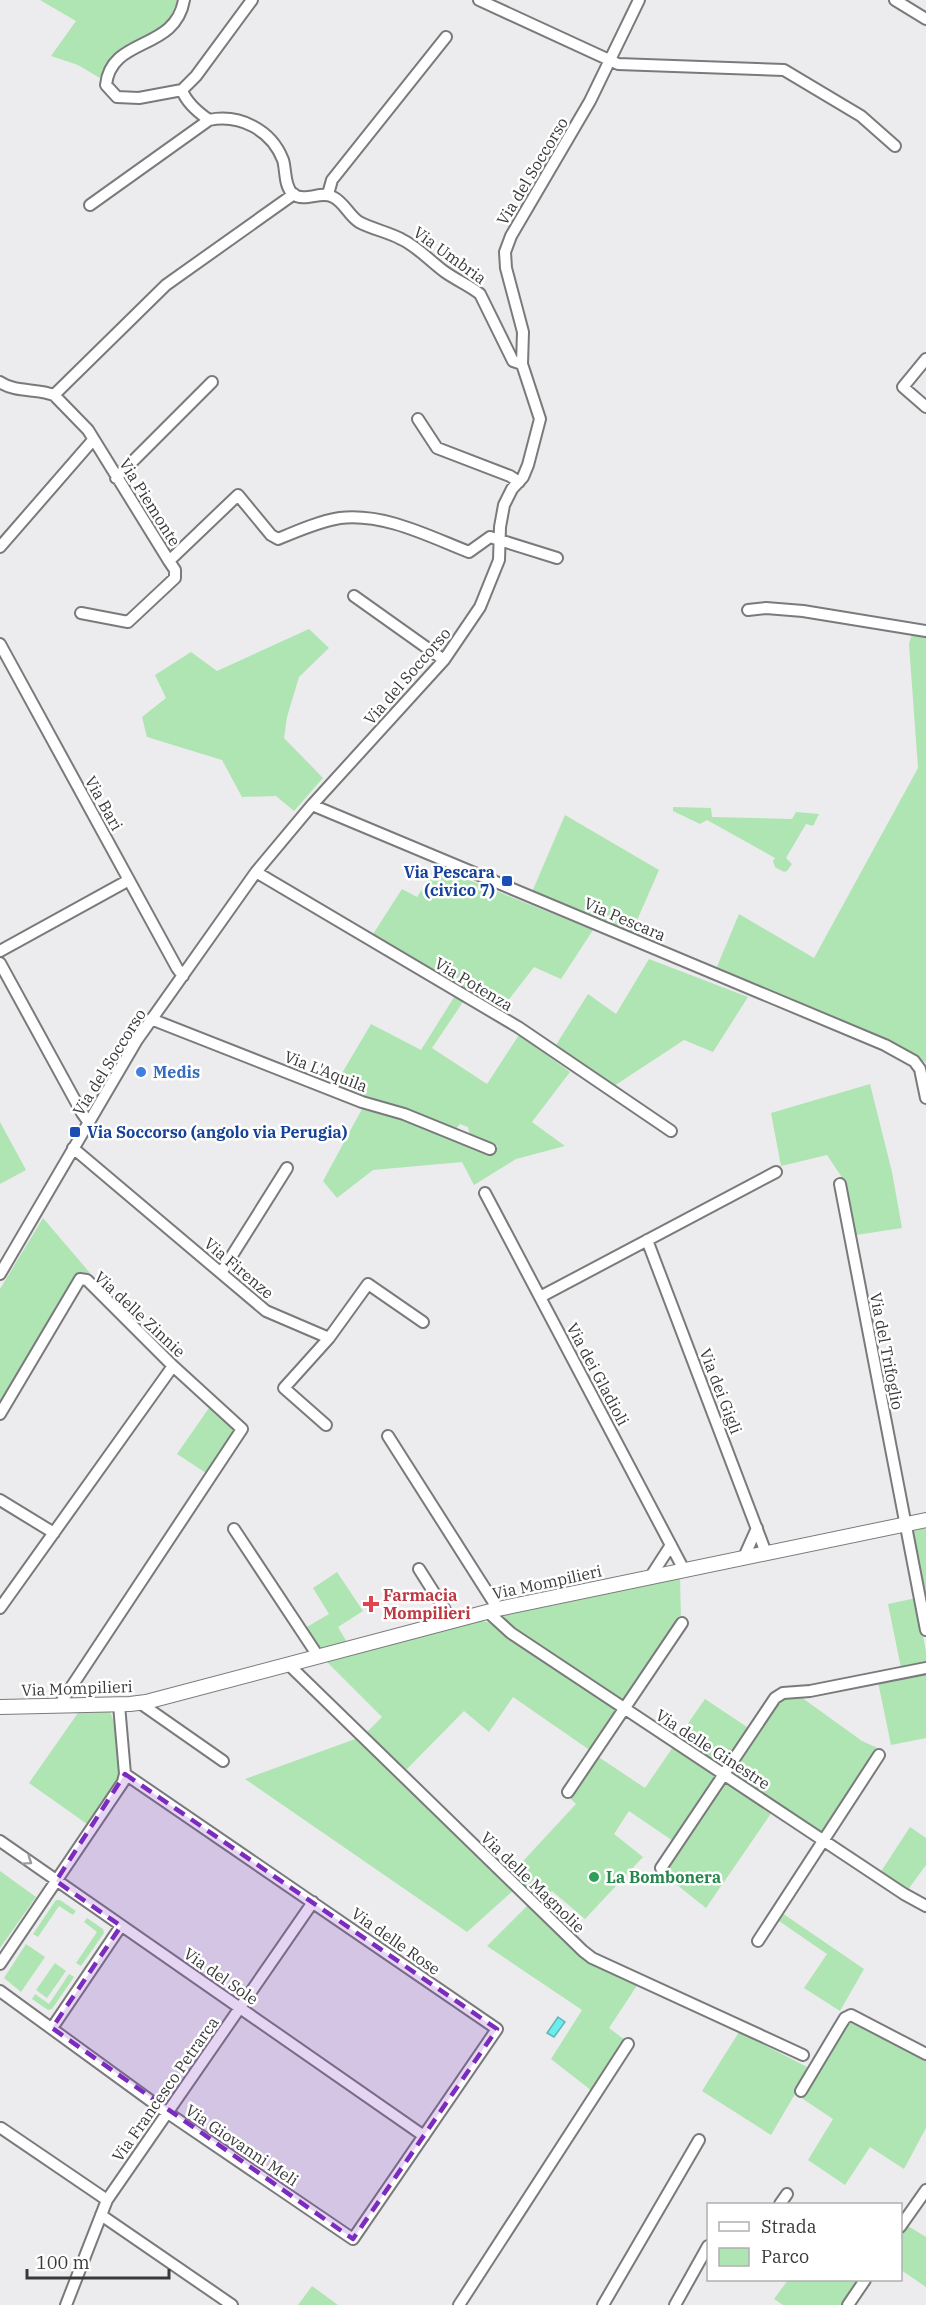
<svg xmlns="http://www.w3.org/2000/svg" width="926" height="2305" viewBox="0 0 926 2305" font-family="'IBM Plex Serif',serif">
<rect width="100%" height="100%" fill="#ececee"/>
<path fill="#aee5b2" d="M40,0h137c-11,43 -58,44 -77,78l-22,-13 -27,-9 25,-35z
M309,629l20,19 -30,29 -12,40 -3,21 39,40 -29,33 -18,-15 -34,1 -20,-37 -75,-23 -5,-20 24,-19 -11,-23 36,-23 26,19z
M913,630l13,3v430l-44,-26 -166,-68 23,-55 75,44 104,-190 -9,-124z
M673,807l38,1 1,9 80,2 4,-7 23,2 -6,12 -7,-2 -20,34 6,6 -5,7 -3,1 -9,-5 -2,-6 2,-3 -68,-38 -7,4 -27,-13z
M565,815l94,55 -28,64 -99,-42z
M437,867l156,63 -32,49 -27,-12 -34,44 -127,-77 29,-45 15,8z
M649,959l99,38 -35,55 -29,-12 -70,46 -58,-41 32,-51 28,20z
M456,994l9,5 -33,49 55,36 32,-49 51,37 -38,50 33,24 -49,13 -42,26 -12,-23 -89,8 -36,28 -14,-17 39,-72c25,-6 102,37 131,46l5,-9 -28,-10 -2,-9 -8,-3 -6,7 -61,-26 -58,-20 36,-61 50,26z
M870,1084l22,88 10,56 -46,7 -15,-59 -14,-21 -46,11 -10,-53z
M0,1122l26,48 -26,14z
M43,1218l47,55 -11,-1 -79,131v-114z
M211,1405l23,21v4l-28,43 -29,-19z
M926,1528v79l-14,-76z
M337,1572l26,39 -25,16 10,17 -28,8 -15,-24 24,-14 -16,-26z
M680,1576l1,44 -58,83 -111,-75 -9,-13z
M916,1598l10,54v11l-25,5 -13,-64z
M479,1620l12,3 124,84 2,3 -26,41 -78,-54 -24,35 -25,-21 -60,61 -39,-38 17,-17 -57,-57z
M926,1672v66l-35,7 -13,-63z
M789,1696l12,1 61,44 18,8 -57,87 -94,-63 50,-73z
M705,1699l45,30 -27,40 -46,-30z
M109,1709c9,22 16,49 8,73l-30,42 -58,-41 51,-73z
M358,1738l157,151 -48,43 -222,-153z
M673,1747l44,30 -44,64 -44,-30 -15,23 29,23 -58,62 -33,-28 -12,12 -29,-29 65,-70 -6,-6 27,-42 48,32z
M724,1780l48,32 -66,96 -44,-35z
M910,1827l16,11v27l-19,26 -27,-18z
M0,1871l36,26 -36,51z
M56,1900h4l16,11 -3,4 -14,-9 -21,31 -5,-3z
M529,1904l54,53 55,27 -29,44 16,12 -33,51 -41,-32 31,-49 -95,-64z
M782,1913l82,56 -24,42 -36,-23 23,-34 -48,-33 -2,-2z
M87,1918l16,11 1,4 -23,33 -5,-3 21,-31 -13,-10z
M26,1944l19,13 -24,35 -17,-14z
M55,1963l11,8 -19,27 -11,-8z
M69,1974l5,3 -22,32 -4,1 -16,-11 3,-5 14,10z
M852,2020l74,41v67l-22,41 -34,-22 -25,38 -37,-25 25,-41 -33,-22 38,-63 6,-8h4z
M739,2032l68,35 -12,27 -24,41 -69,-44z
M908,2226l18,11v50l-25,-17v-34z
M788,2280h73l-18,25h-60l-9,-6z
M312,2286l26,19h-40z"/>
<path fill="#6ceced" stroke="#5db6b7" stroke-width="1.5" d="M558,2017l7,5 -11,15 -7,-4z"/>
<g fill="none" stroke-linecap="round" stroke-linejoin="round">
<defs>
<path id="minor" d="M252,0l-56,76 -14,14c4,12 17,23 27,30 30,-6 62,9 74,40 3,9 1,27 10,34 12,9 28,-4 40,3 11,5 16,19 26,25 13,7 29,10 42,17 17,8 29,22 44,33 11,8 24,13 35,22l33,67 9,3
M479,0l139,64 166,6 77,46 34,30
M895,0l31,19
M182,90l-43,8 -22,-1 -11,-12c5,-49 69,-33 78,-85
M328,194l4,-14 114,-143
M90,205l119,-85
M926,359l-23,28 23,20
M0,382c16,11 36,6 54,13l34,35 81,131 69,-66 33,40 7,4c19,-8 42,-18 62,-21 45,-5 88,18 129,34l21,-15 67,21
M54,395l112,-110 128,-91
M418,419l19,29 73,28 9,6
M116,478l96,-96
M0,547l93,-107
M354,596l90,64
M748,610l18,-2 37,3 123,20
M81,613l47,9 47,-44v-8l-6,-9
M0,644l177,324 6,8
M312,805l573,240 29,16 6,8 6,29
M256,872l262,155 153,104
M0,951l129,-71
M0,963l82,150 7,10
M151,1019l211,83 42,12 86,35
M73,1148l193,163 63,27 -45,50 42,37
M840,1184l86,446
M485,1193l199,377
M647,1240l119,313
M221,1273l66,-105
M0,1274l137,-234 119,-168 56,-67 132,-145 36,-53 19,-47 1,-33 4,-22 8,-16 11,-12 5,-12 12,-46 -18,-55 1,-32 -17,-64 -1,-16 6,-16 79,-135 49,-101
M540,1297l236,-125
M329,1338l39,-54 55,38
M0,1414l80,-135 7,1 86,86 69,63 -182,275
M388,1436l110,173
M0,1500l54,33
M234,1529l84,127
M744,1557l13,-29
M419,1569l33,52
M651,1576l20,-31
M0,1608l173,-242
M488,1612l23,21 393,261 22,12
M288,1664l295,287 9,7 211,97
M140,1703l83,58
M568,1792l114,-169
M0,1841l424,295
M661,1868l114,-170 8,-5 27,-2 116,-23
M758,1941l121,-186
M0,1964l123,-182 2,-8
M0,1991l162,118 191,130 144,-210 -372,-255 -6,-69
M52,2028l69,-102
M801,2091l39,-65 5,-8 6,-3 75,39
M1,2128l106,72
M780,2204l7,-10
M101,2215l131,90
M900,2227l26,-37
M66,2305l41,-105 206,-298
M459,2305l169,-261
M603,2305l96,-165
M675,2305l33,-59
M848,2305l17,-25"/>
<path id="tertiary" d="M0,1707l130,-3 16,-2 352,-93 428,-89"/>
</defs>
<use href="#minor" stroke="#7a7a7c" stroke-width="14"/>
<use href="#tertiary" stroke="#7a7a7c" stroke-width="16"/>
<use href="#minor" stroke="#fff" stroke-width="10"/>
<use href="#tertiary" stroke="#fff" stroke-width="14"/>
</g>
<defs><path id="oneway-chevron" d="M-2-3.5L2.5 0L-2 3.5" fill="none" stroke-width="1.6" stroke-linecap="round" stroke-linejoin="round" transform="scale(1.5)"/></defs>
<use stroke="#9c9c9c" href="#oneway-chevron" transform="translate(28 1861) rotate(35)"/>
<path fill="#7b2cbf" fill-opacity="0.2" stroke="#7b2cbf" stroke-width="4.5" stroke-dasharray="12 8" stroke-linejoin="round" d="M125,1774l372,255 -144,210 -301,-211 69,-102 -65,-45z"/>
<g fill="#1a4fb4" stroke="#fff" stroke-width="2">
<rect x="501" y="875" width="12" height="12" rx="3"/>
<rect x="69" y="1126" width="12" height="12" rx="3"/>
</g>
<circle fill="#3f7fe0" stroke="#fff" stroke-width="2" cx="141" cy="1072" r="6"/>
<path fill="#e0444e" stroke="#fff" stroke-width="2" d="M368 1595h6v6h6v6h-6v6h-6v-6h-6v-6h6z"/>
<circle fill="#2e9e5b" stroke="#fff" stroke-width="2" cx="594" cy="1877" r="6"/>
<g text-anchor="middle" stroke-width="5" stroke-linejoin="round" paint-order="stroke">
<g font-size="16" fill="#39393a" stroke="#fff">
<text transform="translate(532 171) rotate(-59)" y="6">Via del Soccorso</text>
<text transform="translate(450 255) rotate(36)" y="6">Via Umbria</text>
<text transform="translate(150 502) rotate(58)" y="6">Via Piemonte</text>
<text transform="translate(407 676) rotate(-49)" y="6">Via del Soccorso</text>
<text transform="translate(104 803) rotate(61)" y="6">Via Bari</text>
<text transform="translate(625 919) rotate(23)" y="6">Via Pescara</text>
<text transform="translate(474 984) rotate(31)" y="6">Via Potenza</text>
<text transform="translate(109 1062) rotate(-58)" y="6">Via del Soccorso</text>
<text transform="translate(326 1071) rotate(21)" y="6">Via L'Aquila</text>
<text transform="translate(239 1268) rotate(40)" y="6">Via Firenze</text>
<text transform="translate(140 1314) rotate(43)" y="6">Via delle Zinnie</text>
<text transform="translate(887 1351) rotate(79)" y="6">Via del Trifoglio</text>
<text transform="translate(598 1374) rotate(62)" y="6">Via dei Gladioli</text>
<text transform="translate(721 1391) rotate(69)" y="6">Via dei Gigli</text>
<text transform="translate(547 1582) rotate(-12)" y="6">Via Mompilieri</text>
<text transform="translate(77 1688) rotate(-2)" y="6">Via Mompilieri</text>
<text transform="translate(713 1749) rotate(33)" y="6">Via delle Ginestre</text>
<text transform="translate(533 1882) rotate(44)" y="6">Via delle Magnolie</text>
<text transform="translate(396 1941) rotate(35)" y="6">Via delle Rose</text>
<text transform="translate(221 1976) rotate(35)" y="6">Via del Sole</text>
<text transform="translate(165 2089) rotate(-55)" y="6">Via Francesco Petrarca</text>
<text transform="translate(242 2145) rotate(34)" y="6">Via Giovanni Meli</text>
</g>
<g font-size="16" font-weight="bold" fill="#164399" stroke="#fff" text-anchor="end">
<text x="495" y="878">Via Pescara<tspan x="495" dy="18">(civico 7)</tspan></text>
<text x="87" y="1138" text-anchor="start">Via Soccorso (angolo via Perugia)</text>
</g>
<g font-size="16" font-weight="bold" fill="#366cbe" stroke="#fff" text-anchor="start">
<text x="153" y="1078">Medis</text>
</g>
<g font-size="16" font-weight="bold" fill="#be3a42" stroke="#fff" text-anchor="start">
<text x="383" y="1601">Farmacia<tspan x="383" dy="18">Mompilieri</tspan></text>
</g>
<g font-size="16" font-weight="bold" fill="#27864d" stroke="#fff" text-anchor="start">
<text x="606" y="1883">La Bombonera</text>
</g>
</g>
<rect x="707" y="2203" width="195" height="78" fill="#ffffff" stroke="#b0b0b0" stroke-width="1.5"/>
<rect x="719" y="2222" width="30" height="9" fill="#ffffff" stroke="#b0b0b0" stroke-width="1.5"/>
<text x="761" y="2233" font-size="18" fill="#39393a">Strada</text>
<rect x="719" y="2248" width="30" height="18" fill="#aee5b2" stroke="#b0b0b0" stroke-width="1.5"/>
<text x="761" y="2263" font-size="18" fill="#39393a">Parco</text>
<path d="M27 2269v9h142v-9" fill="none" stroke="#39393a" stroke-width="3"/>
<text x="36" y="2269" font-size="18" fill="#39393a" stroke="#ffffff" stroke-width="4.5" paint-order="stroke">100 m</text>
</svg>
